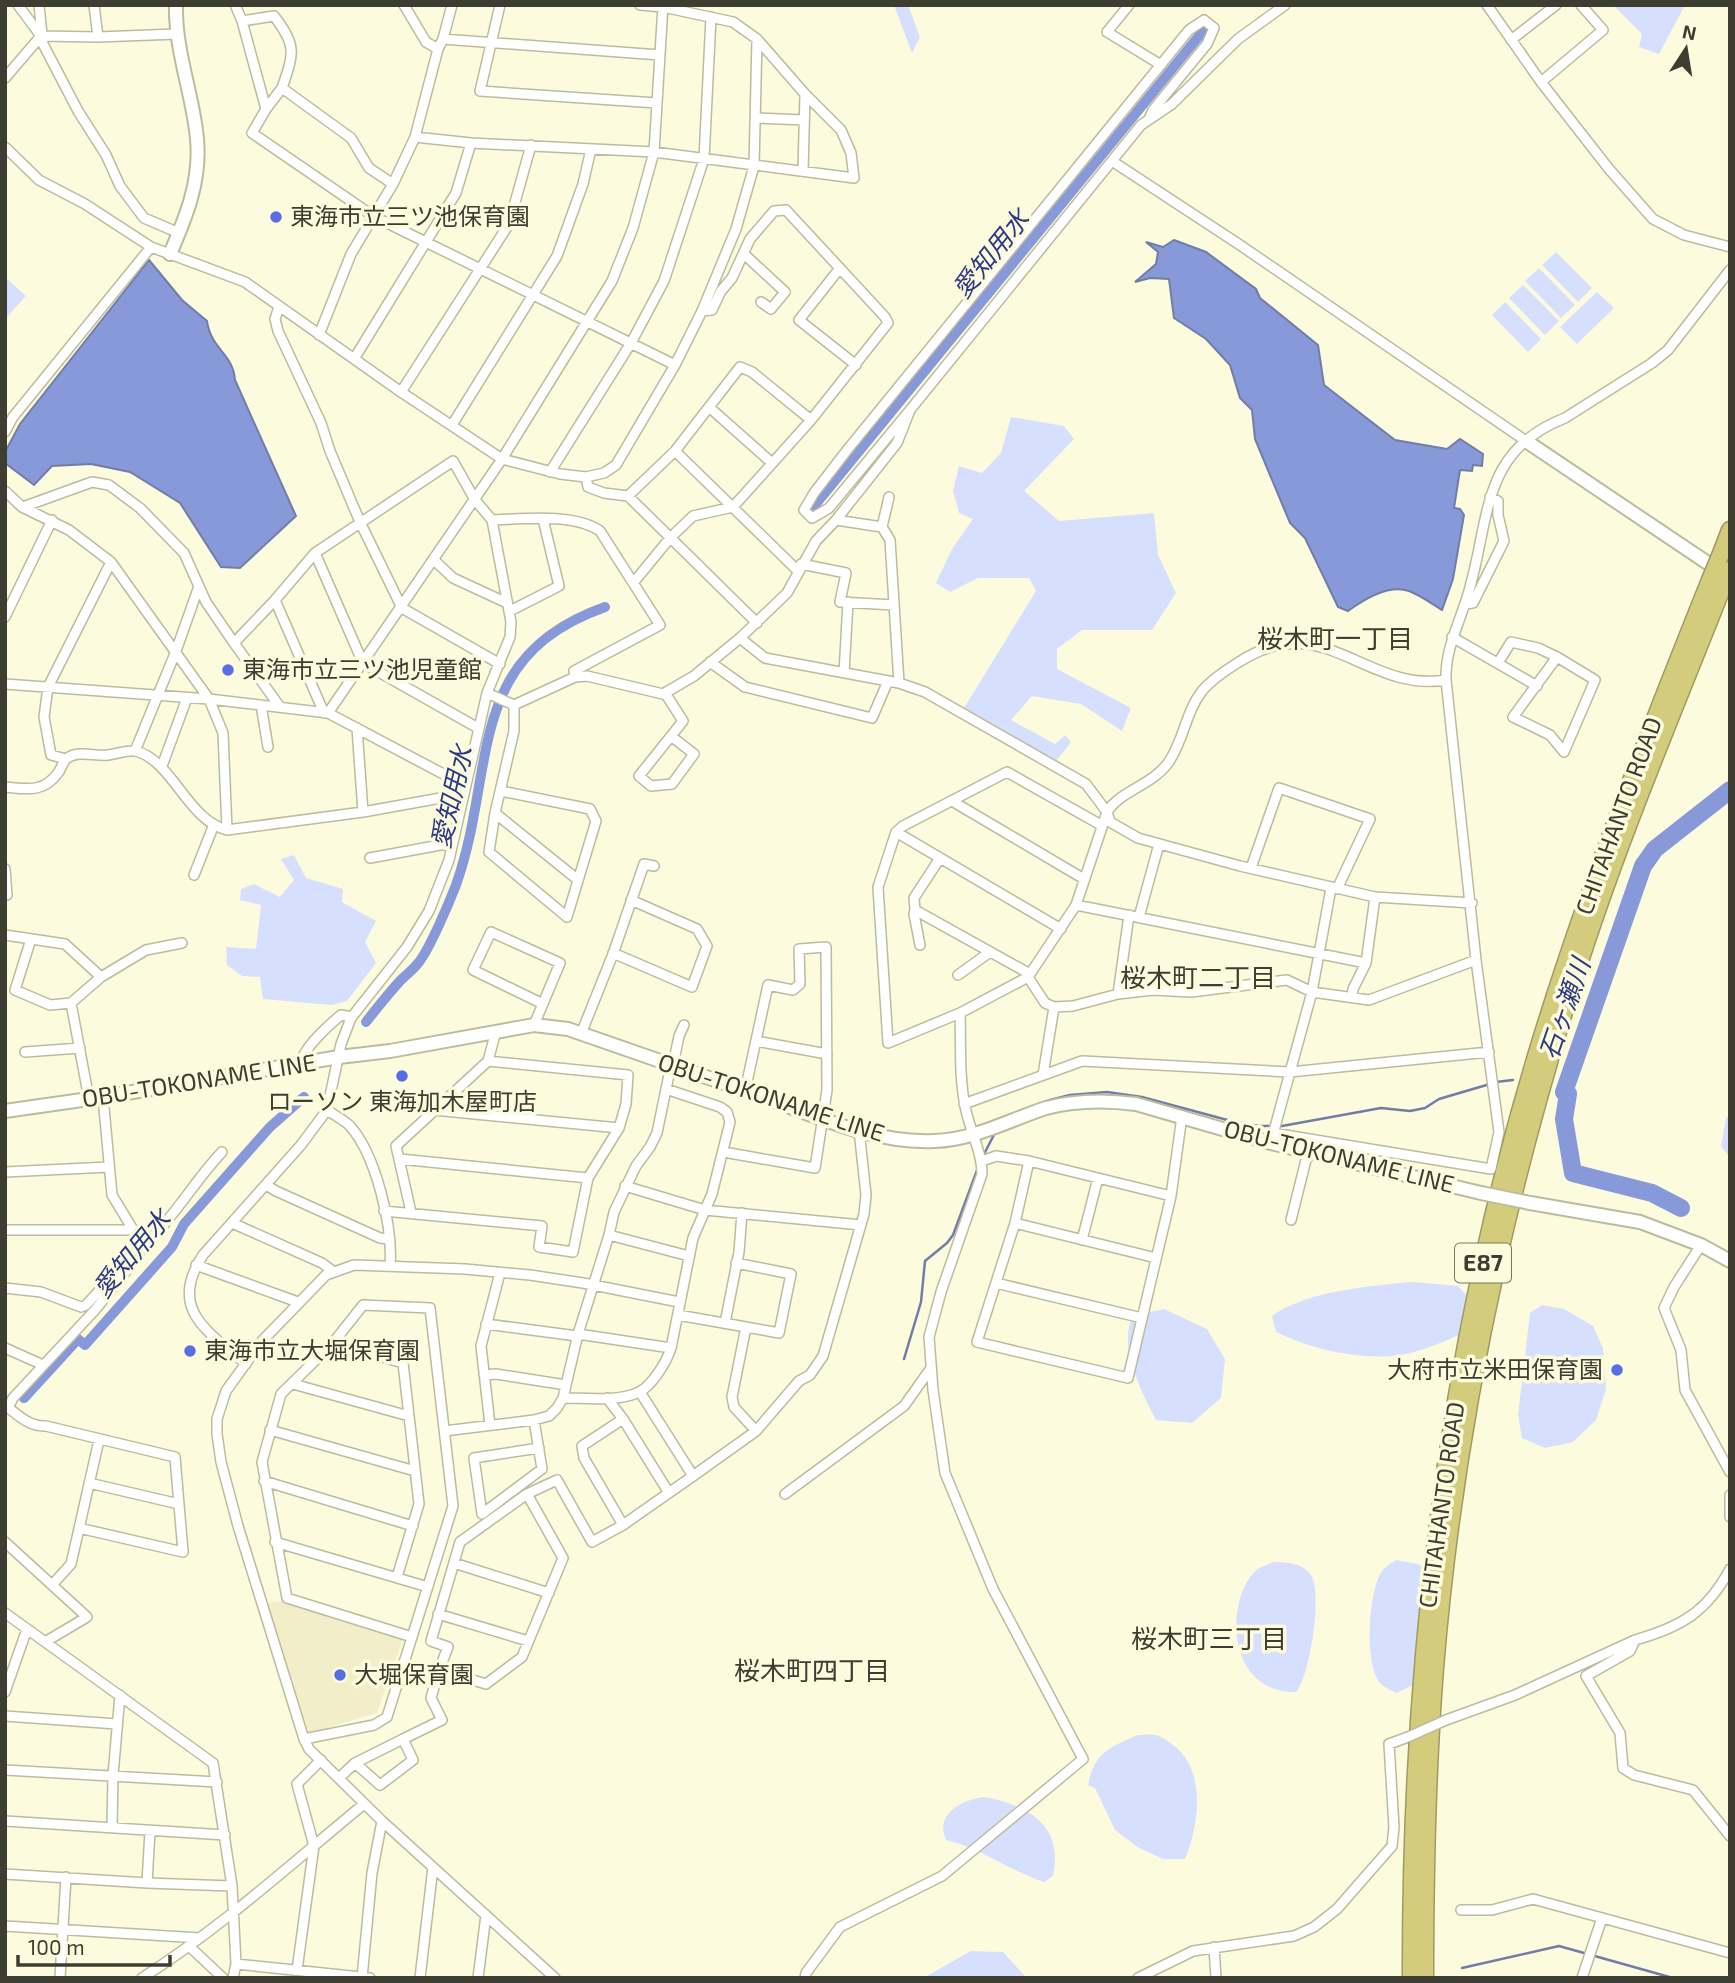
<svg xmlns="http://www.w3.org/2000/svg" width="1735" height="1983" viewBox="0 0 1735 1983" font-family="'Exo 2','Noto Sans JP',sans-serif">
<rect width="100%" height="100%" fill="#fdfbdd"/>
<path fill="#f1eec9" d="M282,1601l122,35 -27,77 -68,20 -43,-130z"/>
<path fill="#d6e0fe" d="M894,5h14l12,32 -8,16z
M1613,5h72l-26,49 -20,-7 3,-13z
M1556,252l36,36 -14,14 -36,-37z
M1539,268l36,37 -14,13 -36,-37z
M5,277l21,19 -21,23z
M1523,285l36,36 -14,14 -36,-37z
M1597,292l17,16 -37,36 -17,-17z
M1505,302l36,37 -13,13 -36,-37z
M1011,417l53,9 10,13 -50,52 35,30 95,-8 4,42 18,38 -24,37h-70l-25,19v20l74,39 -9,23 -41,-27 -49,-8 -21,24 44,24 10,-9 6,7 -15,19 -92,-53 72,-117 -7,-13h-51l-28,14 -14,-9 16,-34 21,-30 -14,-6 -6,-22 6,-25 23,7 19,-20z
M294,855l12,23 37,11 -1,13 34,19 -11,21 11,21 -29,38 -16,4 -68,-6 -3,-22 -18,-1 -15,-11 -1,-18 30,2 5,-44 -21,-5 1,-11 13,-5 26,13 14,-17 -13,-21z
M1730,1116v42l-9,-12 5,-28z
M1412,1282l46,4 14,15 -11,33c-21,9 -45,20 -68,22 -39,3 -82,-7 -117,-24l-4,-16c34,-25 98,-30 140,-34z
M1542,1305l22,4 29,17 10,22 3,41 -10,31 -23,22 -28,6 -23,-10 -4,-23 12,-102z
M1164,1309l43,20 18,30 -4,39 -29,25 -36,-3c-14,-27 -40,-77 -22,-105z
M1396,1560l22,4 31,18 -32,101 -20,10c-5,-2 -11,-5 -15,-8 -19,-16 -14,-97 1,-115 3,-4 9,-7 13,-10z
M1273,1562c13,0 32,1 39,15 10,19 -2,99 -16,115 -48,1 -66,-44 -58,-85 3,-14 8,-29 20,-38 4,-3 10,-4 15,-7z
M1138,1735c5,0 11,-1 17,0 5,0 10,4 14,7 38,24 31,81 16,117h-22l-24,-11 -24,-18 -20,-42 -7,-3c7,-33 20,-37 50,-50z
M984,1797c44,8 80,28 69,79l-9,6c-34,-11 -63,-34 -98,-42 -12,-26 16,-40 38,-43z
M971,1951l32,1 21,23v3h-101z"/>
<path fill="#8799d8" stroke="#717da6" stroke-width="2" d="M1174,240l32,12 50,37 4,9 58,47 6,40 71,55 52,9 13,-10 23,15 -1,12 -9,-1 -1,6 -12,-1 -6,38 6,1 4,6 -11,64 -11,31c-10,-6 -22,-15 -33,-19 -20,-7 -46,9 -61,20l-10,-4 -33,-69 -15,-15 -35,-84 -3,-29 -12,-12 -10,-33 -24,-26 -32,-21 -5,-39 -19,-1 -15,4 21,-18 2,-12 -12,-10 17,5z
M149,260l33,40 25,21c4,29 26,32 28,59l61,136 -56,52 -19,-1 -41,-64 -50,-31 -39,-8 -39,2 -18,19 -29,-22v-11l15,-28z"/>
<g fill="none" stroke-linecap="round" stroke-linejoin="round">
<path stroke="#717da6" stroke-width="2.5" d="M1496,1082l17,-2
M1002,1119l48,-19 20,-5 37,-3 35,5 89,24 28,5h23l99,-18 29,3 15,-3 14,-9 51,-15
M983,1156l13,-25
M904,1359l17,-57 4,-41 22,-18 6,-8 26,-70
M1462,1968l97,-22 114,32"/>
<path stroke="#8799d8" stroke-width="10" d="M810,511l398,-486
M366,1022c11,-14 22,-28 34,-41 6,-6 14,-12 19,-19 11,-14 30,-59 37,-77 41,-115 7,-228 149,-278
M24,1398l54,-59 7,6 87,-98 12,-23 86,-97 34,-30"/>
<path stroke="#8799d8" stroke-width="18" d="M1681,1208l-29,-15 -79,-20 -9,-54 4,-25 -4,-2 79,-226 12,-17 75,-59"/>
<defs>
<path id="street" d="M18,5l23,31
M39,5l4,39 35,67 28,44 14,31 24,32 35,15
M94,5l4,32
M404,5l22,37 12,7
M500,5l-20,86 177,12
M1129,5l-22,27 54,33
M1285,5l-47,34 -66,65 -31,21 -231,285 -13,33 -61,77 -20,21 -29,52 -47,45 25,20 134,25 26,9 161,92 21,28 3,10 28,16 102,28 135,31 97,6
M1487,5l54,77 68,87 44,50 31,16 46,12
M236,7l6,14 32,-5c23,30 20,37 8,72l69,50 18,30 24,16
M242,21l24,88 16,-21
M41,36l57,1 78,-3
M443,39l217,16
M1511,40l45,-35
M5,78l36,-42
M1541,82l62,-52 -22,-25
M266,109l-14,24 121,83 302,149
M755,118l49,2
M415,137l56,6 183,9 200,26 -3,-25 -10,-23 -36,-36 -48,-55 -24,-17 -70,-15 -23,-2
M5,147l34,33 46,24 66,43 94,35 156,110 101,67 58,15 26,3 18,-4 12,-8 59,-100 27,-54 34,-82 18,-63 3,-127
M1112,161l128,84 286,196
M803,171l2,-77
M744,254l41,38 -14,17 -10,-7
M840,268l-41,52 57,45
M279,307l-4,12 3,12 43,92 9,28 30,71 42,86 98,56
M319,335l32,-81 42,-70 22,-47 23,-88 5,-10 9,-34
M354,359l102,-166 15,-50
M401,392l108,-168 22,-79
M709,407l63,56
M910,410l-81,98 -17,10 -8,-8 10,-17 34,-44 341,-419 15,-10 10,8 -7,16 -54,66 -4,9
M452,425l105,-169 26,-72 8,-35
M5,432l8,-15 138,-170
M675,451l65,-84 12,5 59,48
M550,472l81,-129 33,-62 40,-122 7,-142
M586,477l2,10 16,6 24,3 129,127
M5,491l17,16 47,23 42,32 98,137 14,34 4,97
M628,496l47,-45 123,120
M889,497l-7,30 8,13 9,143
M23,507l69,-25 17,3 31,23 44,45 22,49 28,41
M836,520l46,7
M315,553l48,110 115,65
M434,560l19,18 54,25
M801,564l45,9 -6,29 54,3
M634,582l36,-44 23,-22 40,-9 78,-87 77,-97 -3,-6 -99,-107 -12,1 -24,28 -18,39 -11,13 -9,19 -10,1
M275,600l-41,43 46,64
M1465,604l8,-1 31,-62 -6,-26v-14l-8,-4
M510,611l49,-25 -16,-67
M5,617l47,-97
M1452,637l85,49
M1557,657l38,23 -31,72 -14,-17 -37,-18z
M710,662l35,25 127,31 16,-37
M1498,663l13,-21 27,6 19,9
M844,673l4,-71
M575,677l12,-1 76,18 31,-18 46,-38
M5,684l204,15 119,14 138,73
M487,693l27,12 61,-28 -1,-6 86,-46 -60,-94c-26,-18 -77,-12 -108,-11
M665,693l18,28 -44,55 12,10 21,-2 22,-30 -23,-18
M261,705l7,42
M328,713l174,-254 110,-178 21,-53 21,-76 9,-147
M357,728l6,84
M135,751l41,-100 23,-65
M66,759l-15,-4 -7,-38 4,-30 63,-125
M162,766l25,-68
M5,787c23,2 38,6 53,-14 3,-4 5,-11 8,-14 12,-10 29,-2 42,-4 8,-1 20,-5 27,-4 37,8 52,69 92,79l136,-18 100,-18
M501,791l89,18 6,12 -29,96 -78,-65 6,-39 19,-82v-26
M952,801l132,78
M495,813l83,67
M1101,825l-94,-53 -104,54 -7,6 -18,55 10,156 72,-30 68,-36 48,-72 31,-93c14,-22 44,-26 61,-49 16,-22 17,-50 34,-72 10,-12 24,-21 37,-29 85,-55 126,31 207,18
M896,832l165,97
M370,858l70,-13h12
M940,858l-26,40 1,12 115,64
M1251,868l28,-80 91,31 -33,70
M5,869l2,26h-2
M194,875l19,-48
M1076,905l290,58 9,-66
M915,910l-1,4 6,31
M1139,917l20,-73
M5,935l60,9 36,33 45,-27 36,-7
M31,939l-16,51 35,15 21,-2 30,-26
M613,953l79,34 15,-41 -10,-17 -66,-29
M958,975l32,-23
M1028,977l17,26 9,4 19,-1 45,-12 35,-4 38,2 96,-12 25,12 57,8 107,-40
M1118,994l11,-79
M1352,997l1,-8 13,-26
M71,1003l18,96
M534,1025l26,-62 -69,-31 -18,38 70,34
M581,1034l32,-80 31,-90 10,2
M756,1041l71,13
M25,1052l55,-4
M301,1064c1,-15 28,-39 40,-49l11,2
M673,1065l6,-29 5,-11
M1043,1075l11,-68
M103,1097l9,98 31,51
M964,1104l118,-43 208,11 199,-20
M327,1110c7,5 17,10 23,16 26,29 43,101 40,139
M434,1110l185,18
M1273,1133l218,36 8,-37 -23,-172 -30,-280c-1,-34 16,-61 24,-93 20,-71 12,-137 95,-169l87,-55 16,-13 62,-80
M1272,1138l40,-146 19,-104
M729,1153l86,15 12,-78 -1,-143 -27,2 1,35 -7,6 -25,-5 -23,106
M400,1159l188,19
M982,1161l14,-5 33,5 -14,62 -38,119 151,36 43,-182 11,-80
M1029,1161l142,35
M5,1172l104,-5
M266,1185l10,6 104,47 9,1
M625,1186l80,24 156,15
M384,1211l158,15 -3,21 34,5 15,-74 31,-50 7,-24 2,-29 -140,-14
M411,1212l-15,-66 92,-85 8,-30
M1291,1220l17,-68
M232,1223l90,40 12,9
M1015,1223l141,35
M5,1230h123l4,-2
M609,1235l80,21
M1082,1240l16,-62
M1701,1245l-27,42 -10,21 17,42 4,40 45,82
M736,1263l55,11 -12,59 -33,-6
M196,1265l99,36 3,3
M996,1283l146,35
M5,1288l36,4 40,15 5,-2 50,-54
M678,1315l68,12 -14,70 2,10 22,24
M725,1323l14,-71 3,-39
M486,1324l91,12
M578,1334l93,14
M333,1343l70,20 16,141 -22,73
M5,1348l38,17
M246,1364c-37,-32 -79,-54 -43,-109l98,-110 26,-35 14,-66 10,-26 56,-71 22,-36 20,-51 38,-167 23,-56 1,-15 -19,-102 -17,-20 -22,-39 -138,92 -40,47 49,113
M484,1375l12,-1 70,11
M293,1384l116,32
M640,1392l53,84 63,-45 43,-50 11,-6 13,-19 41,-142 2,-19 -7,-65
M563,1398c21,0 57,4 76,-6 13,-6 28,-31 32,-44l22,-110 19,-44 18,-72 -3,-10 -7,-5 -54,-18
M607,1398l16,21 46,74
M5,1405c13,10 24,22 41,21l129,31 8,95 -104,-24
M8,1408l5,-10 82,-88 44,-55 -3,-4c33,-24 57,-69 86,-99
M534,1420l8,49 -60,45 -8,-56 65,-10
M490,1425l-9,-79 19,-73
M270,1430l145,41
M444,1431l90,-11 15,-4 8,-8 6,-10 15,-64 31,-99 5,-23 22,-46 14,-19 7,-14 14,-68
M264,1481l149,45
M89,1483l90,21
M527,1494l36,64 -41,99 -36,27 -47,-14 9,-23 -17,-6 29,-99 67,-48 30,-14 35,62 31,-17 70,-49
M785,1494l119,-88 27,-38
M1730,1495v22
M623,1525l-39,-67 -2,-12 41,-27
M5,1542l82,75 -42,25
M275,1542l153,45
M454,1563l95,30
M52,1585l19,-21 28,-124
M5,1613l208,150 19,123 4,78 -3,14
M438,1614l90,27
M1635,1640l-5,11 -44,25 34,57 3,35 11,7 59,15 37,46
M5,1692l22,-63
M5,1716l112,8
M1446,1720l69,-25 120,-55c46,-13 72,-28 95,-71
M304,1739l70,-14 13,-8 66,-211 -23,-198 -67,-3 -30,38 -52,51 -19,68 25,136 125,39
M403,1739l39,-19 -11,-22 8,-28
M5,1770l212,12
M339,1778l16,-15 48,-24 10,21 -33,25 -25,-22
M5,1821l220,14
M112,1828l1,-53 7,-80
M5,1874l142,9 85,3
M147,1883l3,-52
M1461,1910h31l41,-11 197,54
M5,1926l195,12
M190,1947l33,31
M1214,1947l2,31
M236,1964l134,14
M297,1970l17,-124 -17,-62 24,-24
M60,1978l6,-101
M142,1978c80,-51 149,-114 222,-174
M362,1978l10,-105 10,-52
M420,1978l13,-111
M478,1978l8,-63
M555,1978l-173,-157 -73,-72 -5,-10 -66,-213 -17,-64 -4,-28v-15l9,-28 36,-50 64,-66 28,-10 111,4 65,6 53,8 96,19
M805,1978l1,-5 34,-46 102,-51 141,-117 -90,-170 -48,-116 -12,-83 -4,-53 12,-45 41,-118c0,-23 -13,-45 -17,-68 -6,-30 -4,-62 -5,-93
M1138,1978l55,-27 101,-15 20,-9 23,-18 55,-63 2,-19 -5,-83 19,-7
M1582,1978l20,-60"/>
<path id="secondary" d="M170,254c16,-37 31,-73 27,-115 -4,-45 -22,-87 -21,-134
M1526,441l195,131
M5,1111l98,-14 236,-40 51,-6 144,-26 34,4c62,22 125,43 187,65 56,20 118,50 179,47 40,-1 75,-21 112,-33 30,-8 60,-8 90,-4l135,39 210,50
M1530,1203l110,19 61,23 29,16"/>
<path id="highway" d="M1720,556l10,-26
M1411,1978c-1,-312 35,-623 125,-922 49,-162 111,-319 174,-476
M1425,1978c0,-104 2,-207 10,-310 19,-234 69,-468 140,-691 42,-133 97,-262 148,-391"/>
</defs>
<use href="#street" stroke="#bdbb9e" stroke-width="12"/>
<use href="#secondary" stroke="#bdbb9e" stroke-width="16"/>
<use href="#highway" stroke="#9f9a62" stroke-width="19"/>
<use href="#street" stroke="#fff" stroke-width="9"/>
<use href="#secondary" stroke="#fff" stroke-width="12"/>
<use href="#highway" stroke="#d3cc7d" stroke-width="16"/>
<defs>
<path id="street-bridge" d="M1408,1737l38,-17"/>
<path id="secondary-bridge" d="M1481,1193l49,10"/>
<path id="highway-bridge" d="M1710,580l10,-24
M1723,586l7,-16"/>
</defs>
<use href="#street-bridge" stroke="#bdbb9e" stroke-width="12" stroke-linecap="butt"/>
<use href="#secondary-bridge" stroke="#bdbb9e" stroke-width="16" stroke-linecap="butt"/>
<use href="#highway-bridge" stroke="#9f9a62" stroke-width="19" stroke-linecap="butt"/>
<use href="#street-bridge" stroke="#fff" stroke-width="9"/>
<use href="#secondary-bridge" stroke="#fff" stroke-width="12"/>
<use href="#highway-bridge" stroke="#d3cc7d" stroke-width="16"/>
</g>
<g fill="#566de3" stroke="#fdfbdd" stroke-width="2.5">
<circle cx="276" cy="217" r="7"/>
<circle cx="228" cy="670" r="7"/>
<circle cx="402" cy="1076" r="7"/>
<circle cx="190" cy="1351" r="7"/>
<circle cx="1617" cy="1370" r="7"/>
<circle cx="340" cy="1675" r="7"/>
</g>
<g text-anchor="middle" stroke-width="7" stroke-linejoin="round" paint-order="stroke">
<rect fill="#fdfbdd" stroke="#777665" stroke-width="2" x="1455" y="1243.5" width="56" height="39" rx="5"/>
<g font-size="23" font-weight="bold" fill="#3e3d31">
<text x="1483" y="1271">E87</text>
</g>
<g font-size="24" fill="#3e3d31" stroke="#fdfbdd" text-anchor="start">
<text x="290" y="225">東海市立三ツ池保育園</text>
<text x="242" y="678">東海市立三ツ池児童館</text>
<text x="402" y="1110" text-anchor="middle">ローソン 東海加木屋町店</text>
<text x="204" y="1359">東海市立大堀保育園</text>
<text x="1603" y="1378" text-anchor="end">大府市立米田保育園</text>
<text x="354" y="1683">大堀保育園</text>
</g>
<g font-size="24" fill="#3e3d31" stroke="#fdfbdd">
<text transform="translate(1619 816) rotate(-70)" y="8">CHITAHANTO ROAD</text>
<text transform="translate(199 1081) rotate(-9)" y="8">OBU-TOKONAME LINE</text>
<text transform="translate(771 1098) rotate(18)" y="8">OBU-TOKONAME LINE</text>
<text transform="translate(1339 1157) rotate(14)" y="8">OBU-TOKONAME LINE</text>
<text transform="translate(1442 1505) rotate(-82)" y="8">CHITAHANTO ROAD</text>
</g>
<g font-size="26" font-style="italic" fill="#2c3983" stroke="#fdfbdd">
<text transform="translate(991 254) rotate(-51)" y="9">愛知用水</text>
<text transform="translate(452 797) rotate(-77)" y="9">愛知用水</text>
<text transform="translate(1565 1009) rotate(-71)" y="9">石ヶ瀬川</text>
<text transform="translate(132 1254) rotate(-50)" y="9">愛知用水</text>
</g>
<g font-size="26" fill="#3e3d31" stroke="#fdfbdd">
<text x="1335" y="648">桜木町一丁目</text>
<text x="1198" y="987">桜木町二丁目</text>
<text x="1209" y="1648">桜木町三丁目</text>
<text x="812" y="1680">桜木町四丁目</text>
</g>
</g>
<rect width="1735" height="1983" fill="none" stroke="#3e3d31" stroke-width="14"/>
<g transform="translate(1686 49) rotate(12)" stroke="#fdfbdd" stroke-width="5" paint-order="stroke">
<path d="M0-5L12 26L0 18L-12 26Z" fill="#3e3d31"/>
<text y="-10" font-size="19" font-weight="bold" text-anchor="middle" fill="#3e3d31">N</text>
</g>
<path d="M18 1955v10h152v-10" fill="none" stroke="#3e3d31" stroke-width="3.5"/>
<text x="28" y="1955" font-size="21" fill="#3e3d31" stroke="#fdfbdd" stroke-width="5" paint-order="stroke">100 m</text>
</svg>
